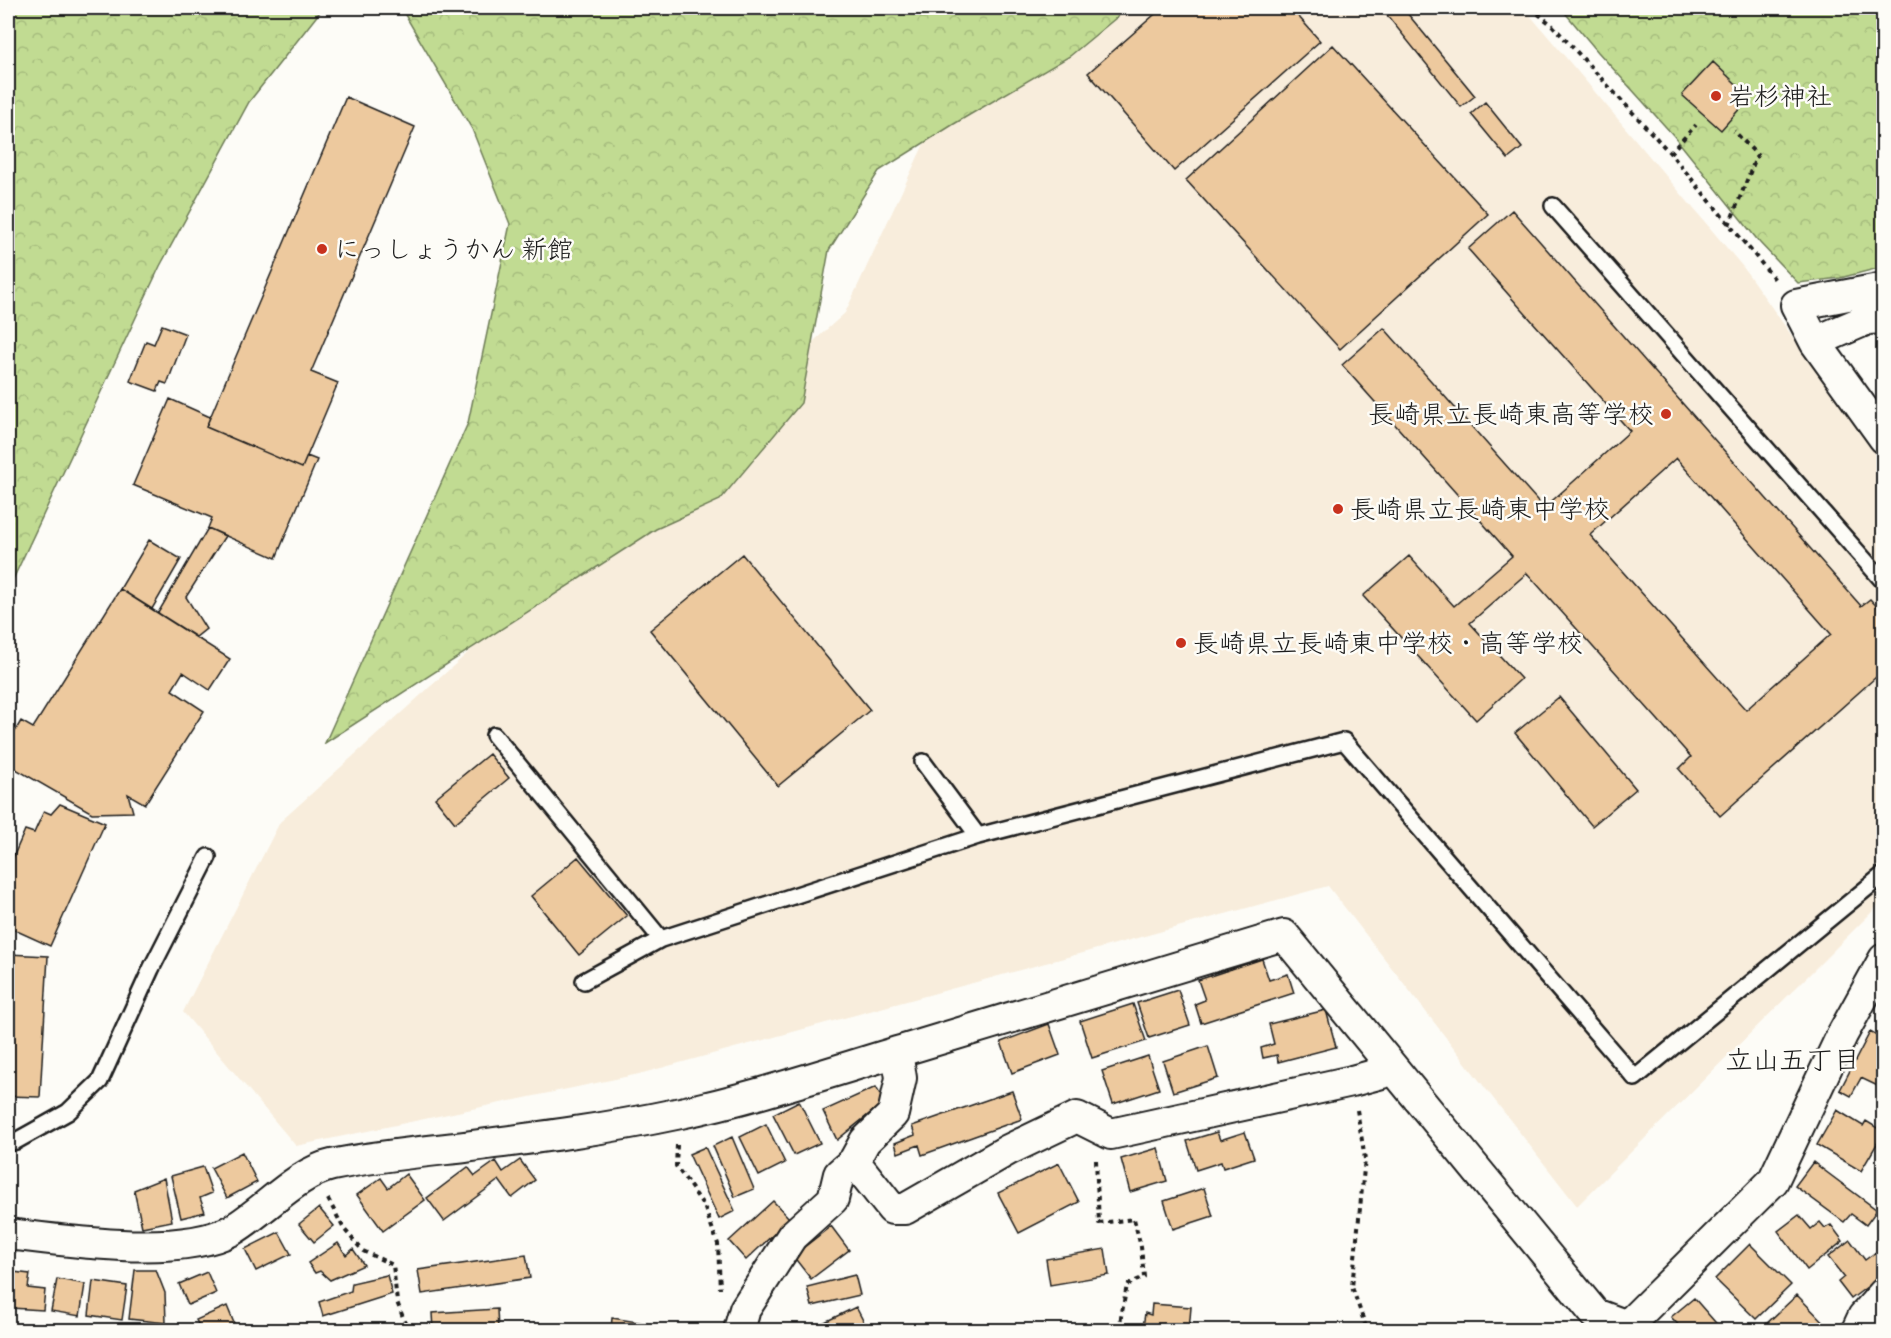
<svg xmlns="http://www.w3.org/2000/svg" width="1891" height="1338" viewBox="0 0 1891 1338" font-family="Itim,'Klee One',sans-serif">
<defs>
<pattern id="forest-crowns" width="20" height="18" patternUnits="userSpaceOnUse" patternTransform="scale(1.5)"><rect width="20" height="18" fill="#c1db92"/><path d="M2 6a3 3 0 1 1 6 0M12 15a3 3 0 1 1 6 0" fill="none" stroke="#a5bb7d"/></pattern>
</defs>
<rect width="100%" height="100%" fill="#fdfcf7"/>
<filter id="ink" filterUnits="userSpaceOnUse"><feTurbulence type="fractalNoise" baseFrequency=".0167" numOctaves="2"/><feDisplacementMap in="SourceGraphic" scale="12" xChannelSelector="R" yChannelSelector="G"/><feConvolveMatrix kernelMatrix="1 2 1 2 8 2 1 2 1" color-interpolation-filters="sRGB"/></filter>
<g filter="url(#ink)">
<path fill="#f8eddc" d="M1099,8h421l9,6 214,253 140,197v434l-8,11 -298,297 -249,-320 -689,188 -343,72 -113,-134 97,-190 565,-509 92,-197z"/>
<path fill="url(#forest-crowns)" stroke="#6e7c57" stroke-width="1.5" d="M8,8h315l-74,94 -89,164 -152,324z
M401,8h727l-58,48 -116,68 -75,47 -50,79 -28,153 -81,97 -64,29 -331,214 143,-320 42,-199 -38,-95z
M1561,8h322v259l-43,11 -42,5 -38,-40 -86,-107 -76,-84z"/>
<path fill="#edc99e" stroke="#1c1c1c" stroke-width="1.5" fill-rule="evenodd" d="M1162,8h129l29,33 -146,130 -86,-98z
M1394,8h9l72,88 -14,11 -75,-93z
M1333,45l155,169 -148,135 -154,-169z
M1713,62l37,35 -29,33 -39,-35z
M346,97l69,30 -104,245 27,11 -36,85 -96,-41z
M1485,102l37,46 -14,11 -37,-45z
M1512,210l349,396 9,-7 14,15v56l-164,146 -41,-47 12,-12 -164,-184 -57,50 51,56 -45,41 -113,-124 46,-40 45,50 58,-50 -170,-191 42,-37 160,180 86,-77 -162,-182zM1676,458l155,176 -85,76 -156,-175z
M162,325l24,9 -19,50 -6,-2 -4,9 -27,-10 16,-40 8,3z
M170,399l40,18 -4,10 96,41 5,-12 10,4 -41,98 -68,-30 4,-10 -79,-33z
M208,528l17,8 -39,61 20,32 -10,8 -38,-24z
M149,540l32,19 -29,50 -32,-20z
M742,554l128,156 -92,76 -128,-156z
M120,589l110,70 -20,31 -27,-18 -11,18 32,21 -59,93 -17,-10 5,18 -41,1 -78,-45 -6,-8v-17l13,-22 12,7z
M1559,697l77,92 -44,37 -77,-93z
M489,754l20,24 -54,45 -20,-25z
M60,804l45,19 -55,123 -42,-19v-58l17,-39 9,3 10,-22 7,3z
M578,857l49,59 -48,39 -48,-59z
M8,954l40,2 -8,141 -32,-1z
M1262,959l7,21 19,-6 6,19 -93,30 -6,-19 10,-4 -7,-20z
M1178,990l12,35 -41,13 -12,-35z
M1133,1004l13,37 -54,17 -12,-37z
M1326,1010l10,37 -58,15 -1,-7 -14,3 -2,-10 13,-4 -5,-20z
M1049,1024l11,31 -48,18 -11,-31z
M1870,1032l14,8v49l-23,-11 -10,18 -11,-6z
M1208,1046l10,32 -45,14 -10,-31z
M1148,1056l11,33 -46,15 -11,-33z
M876,1087l8,15 -47,38 -14,-29z
M1012,1091l10,28 -100,36 -3,-10 -21,8 -3,-10 20,-8 -3,-9z
M799,1101l21,42 -26,12 -21,-41z
M1837,1110l26,16 3,-5 18,11 -23,39 -44,-26z
M766,1124l19,39 -26,13 -19,-39z
M1217,1132l3,8 25,-8 9,26 -31,10 -2,-6 -25,8 -9,-29z
M732,1137l22,52 -19,8 -22,-51z
M705,1147l30,64 -16,8 -30,-65z
M1158,1148l9,33 -37,11 -9,-33z
M242,1152l15,30 -30,16 -16,-30z
M520,1160l15,20 -23,18 -13,-18 -55,41 -17,-23 41,-31 7,9 21,-15 7,11z
M1813,1162l64,48 -11,15 -15,-11 -7,8 -49,-36z
M1059,1163l20,39 -60,31 -21,-40z
M203,1167l9,26 -12,5 5,14 -24,6 -10,-42z
M406,1174l19,26 -42,31 -26,-36 24,-17 7,10z
M164,1178l8,43 -30,6 -8,-37z
M1204,1188l9,28 -40,13 -9,-28z
M773,1201l17,18 -44,41 -17,-19z
M319,1208l15,18 -20,16 -15,-18z
M1799,1215l12,14 9,-7 5,6 6,-3 12,16 -36,29 -29,-39z
M831,1226l18,24 -38,29 -18,-23z
M279,1232l12,22 -35,17 -11,-22z
M1850,1240l15,20 11,-8 8,11v11l-33,25 -13,-17 6,-5 -16,-20z
M338,1243l8,12 7,-6 11,16 -34,15 -10,-9 -5,2 -7,-10z
M1750,1244l41,41 -35,34 -41,-40z
M1105,1249l4,26 -59,10 -4,-26z
M526,1255l4,23 -108,16 -4,-24z
M135,1270h21l9,23 1,30 -37,-4z
M13,1272l17,2 -2,14 17,2 -2,20 -32,-2z
M207,1272l9,21 -28,12 -9,-21z
M387,1275l5,19 -69,22 -4,-14 32,-11 1,-8z
M855,1275l5,20 -48,11 -5,-19z
M57,1279l28,5 -5,32 -29,-5z
M93,1281l34,5 -5,34 -33,-5z
M1797,1295l34,35h-63l-4,-4z
M1694,1298l28,32h-15l-3,-3 -3,3h-18l-12,-13z
M1152,1304l39,3 -2,23h-40l-6,-2 2,-15 6,2z
M227,1306l9,22 -6,2h-29l-5,-10z
M856,1307l12,23h-60z
M497,1309l1,21h-65l-1,-17z
M612,1318l45,7 -1,5h-45z"/>
<g fill="none" stroke-linecap="round" stroke-linejoin="round">
<defs>
<path id="lane" d="M1553,206l331,376
M494,735l167,204
M923,762l55,74
M584,981l77,-42 317,-103 366,-95 291,337 249,-204
M8,1143l8,-2 52,-29 32,-31 51,-112 57,-112"/>
<path id="street" d="M1884,288l-88,17 19,37 69,96
M1815,342l53,-23 16,-1
M854,1161l38,48h13l103,-59 69,-33 34,17 241,-53 41,-11
M8,1234c58,7 172,24 224,-4 31,-18 66,-58 100,-65 44,-9 88,-13 133,-18 70,-9 141,-18 211,-33 78,-16 154,-42 231,-65 125,-38 251,-76 377,-114l311,379 32,12 146,-145 69,-146 42,-76
M739,1330l6,-21 47,-73 41,-37 6,-25 15,-13 11,-20 28,-27 8,-36 -4,-26
M1857,1330l6,-13 21,-24"/>
</defs>
<use href="#lane" stroke="#1c1c1c" stroke-width="20"/>
<use href="#street" stroke="#1c1c1c" stroke-width="34"/>
<path stroke="#1c1c1c" stroke-width="4" stroke-dasharray="4.5 4.5" stroke-linecap="butt" d="M1531,8l21,17 118,128 107,129
M1670,153l26,-28
M1729,225l28,-70 -23,-24
M1357,1110l8,49 -13,128 15,43
M677,1145l-1,21 28,40 14,38 2,45
M1096,1160l3,63 35,-4 7,28 3,30 -17,8 -7,38 1,7
M328,1199l16,30 19,22 30,14 4,37 11,28"/>
<use href="#lane" stroke="#fdfcf7" stroke-width="15"/>
<use href="#street" stroke="#fdfcf7" stroke-width="30"/>
</g>
</g>
<g fill="#c8321e" stroke="#fdfcf7" stroke-width="2">
<circle cx="1716" cy="96" r="6"/>
<circle cx="322" cy="249" r="6"/>
<circle cx="1666" cy="414" r="6"/>
<circle cx="1338" cy="509" r="6"/>
<circle cx="1181" cy="643" r="6"/>
</g>
<g text-anchor="middle" stroke-width="5" stroke-linejoin="round" paint-order="stroke">
<g font-size="26" fill="#1c1c1c" stroke="#fdfcf7" text-anchor="start">
<text x="1728" y="105">岩杉神社</text>
<text x="334" y="258">にっしょうかん 新館</text>
<text x="1654" y="423" text-anchor="end">長崎県立長崎東高等学校</text>
<text x="1350" y="518">長崎県立長崎東中学校</text>
<text x="1193" y="652">長崎県立長崎東中学校・高等学校</text>
</g>
<g font-size="27" fill="#1c1c1c" stroke="#fdfcf7">
<text x="1793" y="1069">立山五丁目</text>
</g>
</g>
<rect width="1891" height="1338" fill="none" stroke="#fdfcf7" stroke-width="30"/>
<rect x="15" y="15" width="1861" height="1308" fill="none" stroke="#1c1c1c" stroke-width="2" filter="url(#ink)"/>
</svg>
